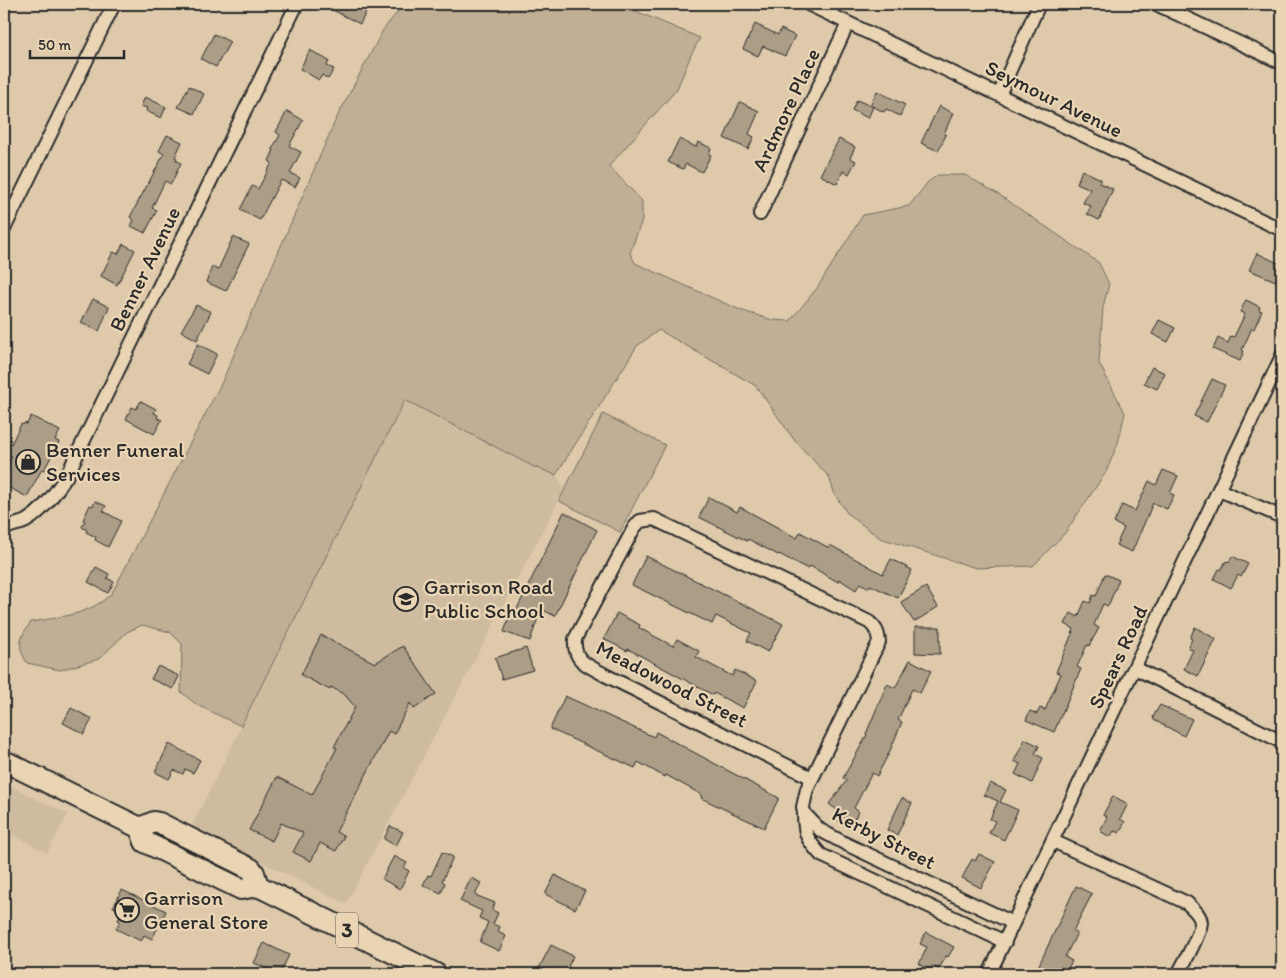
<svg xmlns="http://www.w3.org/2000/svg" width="1286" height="978" viewBox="0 0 1286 978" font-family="Itim,sans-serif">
<rect width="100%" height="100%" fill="#decaab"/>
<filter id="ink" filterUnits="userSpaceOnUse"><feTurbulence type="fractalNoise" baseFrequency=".02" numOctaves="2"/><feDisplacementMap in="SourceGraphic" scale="10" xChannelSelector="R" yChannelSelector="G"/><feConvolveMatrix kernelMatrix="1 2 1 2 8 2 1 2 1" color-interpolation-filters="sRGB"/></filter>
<g filter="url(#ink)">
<path fill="#cfbca0" d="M405,400l127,66 24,9 9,14 -219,415 -155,-77z
M4,783l64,31 -21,39 -43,-23z"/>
<path fill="#c0af95" stroke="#766d60" d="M404,4h215l81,34 -9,17 -14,34 -68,77 33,35v19l-12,33 5,10 105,47 32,10 18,1 27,-33 46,-73 46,-9 19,-24 10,-7h27l33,19 101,69 10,21 -6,23 -4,56 26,50 -7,30 -12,29 -41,61 -32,33 -57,2 -96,-30 -32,-24 -13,-19 -6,-18 -34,-36 -39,-55 -97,-56 -22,16 -81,129 -24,-9 -127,-66 -164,326 -44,-21 -16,-13 1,-48 -12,-12 -28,-7 -15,7 -28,27 -39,11 -33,-7c-11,-18 -7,-26 4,-41 29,-5 59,-7 81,-29l110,-211 114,-263 47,-89z
M603,414l62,31 -45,87 -61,-31z"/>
<path fill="#ac9d87" stroke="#2b2b2b" d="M321,4h39l8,4 -8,16z
M755,24l23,11 3,-6 14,7 -10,20 -22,-10 -5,10 -15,-7z
M214,34l16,8 -14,25 -15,-8z
M310,50l19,11 -2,5 7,3 -6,10 -6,-4 -3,5 -19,-11z
M189,86l15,8 -10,20 -16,-7z
M877,91l28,14 -5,11 -14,-7 -2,3 -14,-7z
M145,97l21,10 -5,11 -15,-7 1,-3 -6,-2z
M857,100l16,7 -5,11 -16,-8z
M740,102l19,9 -10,23 5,3 -6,12 -24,-11z
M939,106l14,7 -9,21 2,1 -8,16 -17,-8z
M287,111l16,9 -14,26 12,6 -11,21 10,5 -5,9 -14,-7 -21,40 -20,-10 12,-24 6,3 14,-26 -3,-2 5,-11 -2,-1 8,-14 -4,-3z
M167,135l15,7 -7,15 2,1 -1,2 5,3 -10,21 -6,-3 -13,27 5,2 -12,23 -14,-7 3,-6 -4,-3 34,-63 -5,-3z
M679,139l17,8 2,-5 13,6 -2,6 2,1 -9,17 -16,-8 -3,5 -15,-7z
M839,139l16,8 -5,11 6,3 -7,13 -6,-3 -6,13 -17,-9z
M1082,170l19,9 -2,4 14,6 -14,31 -12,-6 4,-8 -8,-3 7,-14 -13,-6z
M233,237l16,7 -23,47 -20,-9 6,-15 6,3z
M123,244l12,6 -18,35 -16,-9 12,-24 5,2z
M1257,253l25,12v8l-4,9 -29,-12z
M93,299l16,8 -10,24 -18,-8z
M1246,300l14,7 -1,3 3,1 -8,18 -2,-1 -10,22 2,1 -4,10 -27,-12 5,-11 10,5 3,-7 3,1 11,-23 -5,-2z
M196,305l15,7 -14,28 -16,-9z
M1159,320l16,8 -7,14 -16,-8z
M198,344l19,10 -10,20 -20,-10z
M1152,367l13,6 -8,16 -13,-6z
M1212,379l13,6 -18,37 -13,-6z
M141,401l15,8 -2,4 4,2 -1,3 5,2 -8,14 -28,-15 6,-12 4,2z
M31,416l29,15 -5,9 4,2 -15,28 -2,-1 -15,28 -23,-12v-14l8,-15 -8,-4 4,-9 3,1 10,-20 2,1 1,-2 3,1z
M1163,470l15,6 -8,17 4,2 -7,14 -14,-6 -21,49 -16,-7 8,-17 -10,-5 8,-18 13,6 14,-30 7,4z
M709,497l28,15 3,-5 57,31 3,-6 29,16 1,-3 53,29 8,-15 21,11 -14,28 -28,-13 -1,3 -9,-5 -4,7 -17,-11 -1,3 -28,-16 -2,3 -29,-15 -1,1 -30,-16 -1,2 -48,-24z
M95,501l11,5 -3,5 18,10 -13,26 -13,-7 1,-3 -10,-5 1,-2 -5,-3 3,-6 -2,-1 7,-15 3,1z
M564,512l33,18 -42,86 -14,-7 -11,32 -26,-9 8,-22 4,1z
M646,556l137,68 -15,28 -21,-11 4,-8 -35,-17 -4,8 -80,-39z
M1232,556l16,8 -7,13 -3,-2 -7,13 -17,-9 5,-10 2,1 5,-9 3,1z
M96,567l13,7 -2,4 7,4 -6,11 -20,-11z
M1105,574l14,6 -11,26 -5,-2 -9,21 5,3 -10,18 -2,-1 -10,22 4,2 -27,63 -28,-12 4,-9 7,3 3,-6 5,2 16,-36 -5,-2 18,-43 -9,-5 6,-11 7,4 7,-16 5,2 3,-8 3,1z
M926,587l12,20 -24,15 -13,-20z
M617,613l23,12 -1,3 34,18 4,-7 22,12 -3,6 36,19 3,-6 22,11 -14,27 -29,-15 -1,2 -85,-46 -1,2 -23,-12z
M915,627h25v27l-25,-1z
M1195,627l21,12 -18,37 -14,-7 9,-19 -5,-2 4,-9 -2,-1z
M321,635l54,28 28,-17 33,48 -22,15 -4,-6 -16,31 -5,-3 -53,101 8,4 -8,15 -16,-8 -9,18 -18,-9 10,-19 -22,-10 -9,18 -23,-11 28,-53 35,18 25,-47 -3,-1 21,-40 -10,-12 -14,-8 -1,3 -29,-15z
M526,648l7,22 -31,9 -7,-21z
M910,660l21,11 -11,22 -8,-4 -14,31 4,2 -13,31 -12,23 -5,-3 -18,35 5,4 -11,16 -11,-8 4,-7 -12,-9 18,-24 -4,-2 24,-43 -1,-1 21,-50 8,4z
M158,666l21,10 -6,13 -22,-10z
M565,696l89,41 2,-5 123,66 -15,30 -63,-30 1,-3 -36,-20 -1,2 -27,-15 -3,6 -85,-39z
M1160,705l32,14 -8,17 -30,-16 -1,-3z
M71,708l21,11 -8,15 -21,-11z
M1025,739l14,7 -4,8 8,4 -11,25 -17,-9 5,-10 -6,-3z
M169,744l31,16 -7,13 -8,-4 -2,5 -9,-4 -5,9 -14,-7z
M990,783l16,7 -6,12 18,8 -14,30 -15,-7 6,-12 -5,-2 8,-18 -14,-6z
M1113,796l15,8 -8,15 5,3 -6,11 -5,-2 -4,6 -10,-6 7,-14 -4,-2z
M902,798l10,5 -15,32 -10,-5z
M390,826l13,6 -7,14 -12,-7z
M442,852l11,5 -11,24 3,2 -4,10 -18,-8 5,-10 3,1z
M979,854l16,8 -14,26 -19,-10 10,-19 3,2z
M394,856l13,7 -3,5 5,3 -9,18 -18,-10z
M555,875l30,16 -10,18 -30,-15z
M471,878l10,5 -6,12 20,8 -3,7 6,3 -5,11 7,3 -2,5 8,4 -7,15 -19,-9 8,-20 -9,-4 3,-7 -22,-10z
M1076,886l16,8 -19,37 4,2 -12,24 7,4 -7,13h-11l-16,-7z
M122,890l44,21 -14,28 -8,-4 -3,6 -25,-12 4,-8 -2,-1 4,-9 -9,-4z
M926,932l28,15 -6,10 -2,-1 -7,13 -7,-3 -2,3 -11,-5 8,-17 -7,-3z
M264,943l25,12 -9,19 -26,-11z
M551,945l22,11 -5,11 16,7h-37l-9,-4z"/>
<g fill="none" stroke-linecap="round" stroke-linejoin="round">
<defs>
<path id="street" d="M808,4l474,226
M1156,4l126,59
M999,95l40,-91
M760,214l88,-191
M4,229l110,-225
M1219,490l63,27
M4,530c6,-6 15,-5 22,-9 17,-10 29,-28 40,-44l231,-473
M1135,668l147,74
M804,813l-1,-6 4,-18 72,-147c-1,-10 -3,-14 -10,-20l-215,-103 -14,2 -6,7 -59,111c-2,23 13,26 30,36l207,103
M1053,841l134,62c6,6 13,11 14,19 0,11 -17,41 -23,52
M1005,942l-184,-87c-14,-15 -17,-21 -17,-42l16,17 26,14 167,79
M989,974l293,-618"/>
<path id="primary" d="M4,761l136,67 5,14 96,47 17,-3 178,88
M140,828l14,-6 5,1 92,46 3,4 4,13"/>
</defs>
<use href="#street" stroke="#2b2b2b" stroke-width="16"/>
<use href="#primary" stroke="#2b2b2b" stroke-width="24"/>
<use href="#street" stroke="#e9d4b3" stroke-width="12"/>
<use href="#primary" stroke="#e9d4b3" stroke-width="20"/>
</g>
</g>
<defs>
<symbol id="shop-ring" viewBox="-11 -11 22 22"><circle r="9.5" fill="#e9d4b3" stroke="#2b2b2b" stroke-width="1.5"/><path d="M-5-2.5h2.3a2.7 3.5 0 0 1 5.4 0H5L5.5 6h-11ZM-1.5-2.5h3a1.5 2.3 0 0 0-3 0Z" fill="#2b2b2b"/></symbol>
<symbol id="school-ring" viewBox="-11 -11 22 22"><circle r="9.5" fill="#e9d4b3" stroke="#2b2b2b" stroke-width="1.5"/><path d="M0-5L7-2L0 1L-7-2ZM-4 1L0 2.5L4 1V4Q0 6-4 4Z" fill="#2b2b2b"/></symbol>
<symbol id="supermarket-ring" viewBox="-11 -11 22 22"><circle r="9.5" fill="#e9d4b3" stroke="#2b2b2b" stroke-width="1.5"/><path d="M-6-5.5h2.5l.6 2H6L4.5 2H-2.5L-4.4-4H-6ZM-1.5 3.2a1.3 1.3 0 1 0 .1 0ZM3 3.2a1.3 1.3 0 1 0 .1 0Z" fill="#2b2b2b"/></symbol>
</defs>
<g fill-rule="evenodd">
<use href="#shop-ring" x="14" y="448" width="28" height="28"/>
<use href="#school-ring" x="392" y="585" width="28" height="28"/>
<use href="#supermarket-ring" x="113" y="896" width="28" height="28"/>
</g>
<g text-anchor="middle" stroke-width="4.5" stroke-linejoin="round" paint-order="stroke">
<rect fill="#e9d4b3" stroke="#645e54" stroke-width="1" x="336" y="912.5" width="22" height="35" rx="4"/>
<g font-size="20" font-weight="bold" fill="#2b2b2b">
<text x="347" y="937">3</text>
</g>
<g font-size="21" fill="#2b2b2b" stroke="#e9d4b3">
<text transform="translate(1054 99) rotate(26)" y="7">Seymour Avenue</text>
<text transform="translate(786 110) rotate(-65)" y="7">Ardmore Place</text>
<text transform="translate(145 269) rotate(-64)" y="7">Benner Avenue</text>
<text transform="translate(1118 657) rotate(-65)" y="7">Spears Road</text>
<text transform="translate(672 684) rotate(27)" y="7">Meadowood Street</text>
<text transform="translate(884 838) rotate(27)" y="7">Kerby Street</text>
</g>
<g font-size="21" fill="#2b2b2b" stroke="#e9d4b3" text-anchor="start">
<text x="46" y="457">Benner Funeral<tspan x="46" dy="24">Services</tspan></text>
<text x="424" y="594">Garrison Road<tspan x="424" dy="24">Public School</tspan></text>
<text x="144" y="905">Garrison<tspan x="144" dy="24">General Store</tspan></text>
</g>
</g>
<rect width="1286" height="978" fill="none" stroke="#e9d4b3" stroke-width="20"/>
<rect x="10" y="10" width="1266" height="958" fill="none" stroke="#2b2b2b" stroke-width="2" filter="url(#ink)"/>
<path d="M30 50v8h94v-8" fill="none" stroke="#2b2b2b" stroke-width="2.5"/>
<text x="38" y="50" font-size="15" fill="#2b2b2b" stroke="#e9d4b3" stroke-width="4" paint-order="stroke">50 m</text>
</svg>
